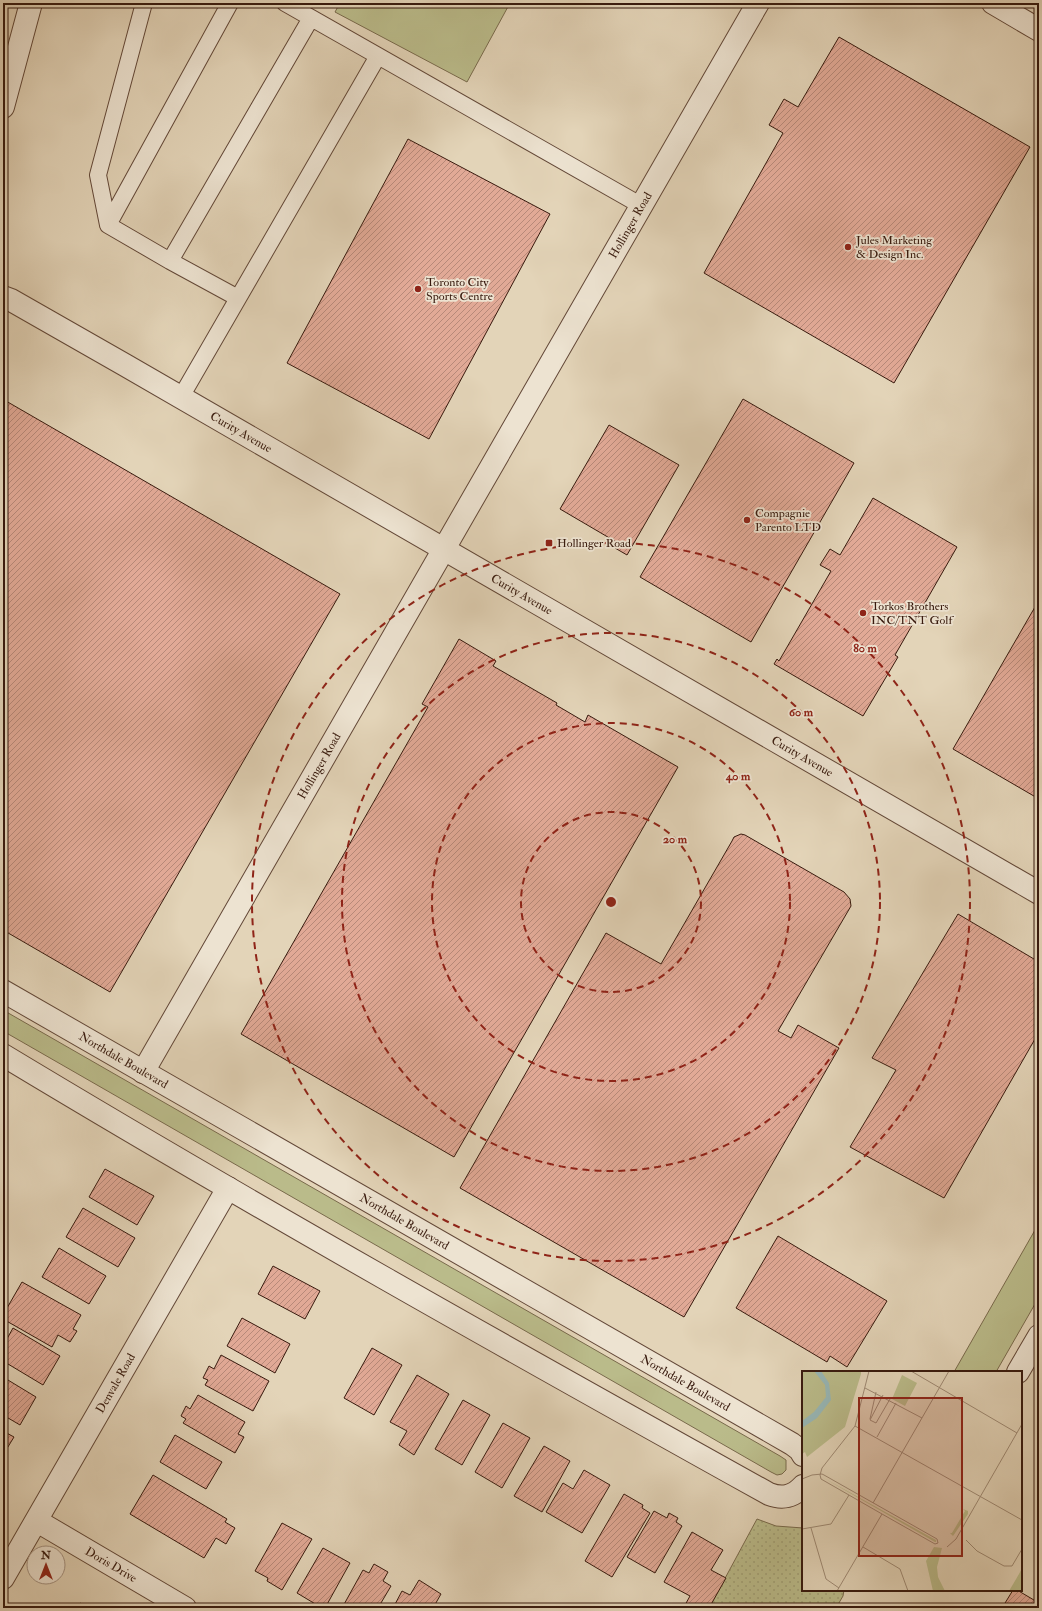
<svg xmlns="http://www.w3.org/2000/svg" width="1042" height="1611" viewBox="0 0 1042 1611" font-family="'IM FELL Double Pica',serif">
<defs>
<pattern id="park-dots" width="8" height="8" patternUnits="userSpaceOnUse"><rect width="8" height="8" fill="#babb8a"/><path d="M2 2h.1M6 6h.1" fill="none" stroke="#a1a076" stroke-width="1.8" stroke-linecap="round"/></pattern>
<pattern id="building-hatch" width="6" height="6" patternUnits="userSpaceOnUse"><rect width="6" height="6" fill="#e1a996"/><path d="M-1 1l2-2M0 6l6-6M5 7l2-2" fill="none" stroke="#b78979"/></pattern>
</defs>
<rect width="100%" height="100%" fill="#e3d4b8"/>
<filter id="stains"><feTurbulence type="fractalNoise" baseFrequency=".005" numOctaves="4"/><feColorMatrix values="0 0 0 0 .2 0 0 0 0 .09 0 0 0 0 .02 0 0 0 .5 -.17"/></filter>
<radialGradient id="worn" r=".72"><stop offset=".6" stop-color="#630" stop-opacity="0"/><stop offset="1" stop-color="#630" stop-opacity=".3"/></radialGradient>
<path fill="#babb8a" stroke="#796a4c" d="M340,3h170l-43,79 -132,-70z
M3,1010l777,446 6,4v10l-4,4 -5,1 -6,-3 -768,-441z
M1039,1223v74l-43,75h-42z"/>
<path fill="url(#park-dots)" stroke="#796a4c" d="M757,1519l19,7 27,2v62h41l-1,6 -7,12h-127z"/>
<path fill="url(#building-hatch)" stroke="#381a0e" d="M839,37l191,110 -136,236 -190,-110 79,-140 -14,-8 15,-26 14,8z
M408,139l142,75 -121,225 -142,-76z
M743,399l111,64 -103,179 -111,-65z
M6,401l334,193 -230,398 -107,-62v-523z
M609,425l70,40 -52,90 -12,-7 3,-5 -58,-34z
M873,498l84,49 -62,108 3,2 -35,59 -89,-52 3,-5 2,2 52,-90 -11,-6 10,-16 10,6z
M1039,600v199l-86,-50z
M459,639l37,22 -3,5 64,37 -1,2 29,17 3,-7 90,52 -224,390 -213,-123 187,-327 -6,-3z
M741,834l4,1 99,57 6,7 1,7 -73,125 13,7 7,-13 41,23 -155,269 -224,-129 146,-255 55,31 71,-123 2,-4z
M958,914l81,48v70l-95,166 -94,-51 46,-77 -24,-12z
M105,1169l49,27 -17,29 -48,-28z
M83,1208l52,30 -17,29 -52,-30z
M778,1236l109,65 -40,66 -17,-11 -3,6 -91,-54z
M59,1248l47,28 -17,28 -47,-27z
M273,1266l47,25 -15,28 -47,-25z
M22,1282l59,33 -8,14 4,2 -7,11 -12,-7 -6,12 -49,-28v-4z
M242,1318l48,26 -15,29 -48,-27z
M13,1328l47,28 -17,29 -40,-24v-15z
M372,1348l30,17 -28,50 -30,-17z
M221,1355l48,26 -16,30 -48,-26 3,-5 -5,-2 6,-12 5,3z
M417,1375l32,19 -35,61 -15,-10 8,-14 -17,-9z
M3,1377l33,20 -16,28 -17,-10z
M198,1395l47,27 -7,12 6,3 -9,16 -52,-30 3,-4 -5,-3 5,-10 4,3z
M463,1400l27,15 -28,50 -27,-16z
M503,1423l27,15 -28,50 -27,-16z
M3,1431l11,6 -11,18z
M175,1435l47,27 -16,27 -46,-27z
M544,1446l26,15 -28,51 -28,-16z
M584,1470l26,15 -28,48 -36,-21 17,-29 10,6z
M153,1475l74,44 -2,3 10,6 -9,16 -10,-6 -12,20 -74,-44z
M624,1494l19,11 -1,3 8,5 -38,64 -27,-16z
M654,1511l13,7 2,-5 9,5 -2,4 6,4 -27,47 -28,-16z
M282,1523l30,16 -30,51 -15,-9 1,-3 -13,-7z
M692,1532l31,18 -12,20 15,8 -17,30h-19l-5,-3 5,-9 -26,-14z
M323,1548l27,15 -25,45h-3l-25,-15z
M374,1564l14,8 -5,9 8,5 -13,22h-36l21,-38 6,3z
M419,1580l22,14 -8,14h-40l9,-17 8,4z
M1013,1590h4l22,13v5h-37z
M80,1603l9,5h-12z"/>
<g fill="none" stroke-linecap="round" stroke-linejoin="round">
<defs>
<path id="service" d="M230,3l-122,222 62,36 141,-243
M285,3l357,203
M108,225l-10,-50 46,-172
M170,261l68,37
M181,397l197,-341"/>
<g id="minor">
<path d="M993,3l46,27"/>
<path d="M3,107l28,-104"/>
<path id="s1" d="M3,297l8,3 114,65 914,528"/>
<path id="s2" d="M3,991l789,453 8,6 3,5"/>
<path d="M3,1055c252,152 509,296 766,439 13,5 24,3 34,-8"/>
<path id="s3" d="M143,1072l615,-1069"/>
<path d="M1018,1372l21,-36"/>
<path id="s4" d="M37,1521l148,87"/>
<path id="s5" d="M3,1578l225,-390"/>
</g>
</defs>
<use href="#service" stroke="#634838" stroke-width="18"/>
<use href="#minor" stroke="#634838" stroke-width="24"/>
<use href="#service" stroke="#ede3d1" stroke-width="16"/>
<use href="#minor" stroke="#ede3d1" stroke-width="22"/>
</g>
<g fill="none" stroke="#8f2418" stroke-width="2" stroke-dasharray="7 5">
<circle cx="611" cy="902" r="90"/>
<circle cx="611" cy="902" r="179"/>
<circle cx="611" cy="902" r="269"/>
<circle cx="611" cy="902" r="359"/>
</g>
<g fill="#8f2418" stroke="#ede3d1" stroke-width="1.5">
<circle cx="848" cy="247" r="4"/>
<circle cx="418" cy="289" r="4"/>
<circle cx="747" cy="520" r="4"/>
<rect x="545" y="539" width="8" height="8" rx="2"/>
<circle cx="863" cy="613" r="4"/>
</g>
<g text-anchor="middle" stroke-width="3.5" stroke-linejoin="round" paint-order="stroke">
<g font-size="12" fill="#381a0e" stroke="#ede3d1">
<text dy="4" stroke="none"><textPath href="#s3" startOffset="977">Hollinger Road</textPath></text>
<text dy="4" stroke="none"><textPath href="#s1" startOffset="274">Curity Avenue</textPath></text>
<text dy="4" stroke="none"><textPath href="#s1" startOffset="598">Curity Avenue</textPath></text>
<text dy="4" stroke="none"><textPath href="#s1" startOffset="922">Curity Avenue</textPath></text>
<text dy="4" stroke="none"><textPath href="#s3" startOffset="353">Hollinger Road</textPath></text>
<text dy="4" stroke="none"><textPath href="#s2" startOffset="139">Northdale Boulevard</textPath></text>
<text dy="4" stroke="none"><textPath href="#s2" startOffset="463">Northdale Boulevard</textPath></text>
<text dy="4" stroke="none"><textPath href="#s5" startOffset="225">Denvale Road</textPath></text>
<text dy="4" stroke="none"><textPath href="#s2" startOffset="787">Northdale Boulevard</textPath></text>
<text dy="4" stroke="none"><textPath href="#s4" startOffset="86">Doris Drive</textPath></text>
</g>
<g font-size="12" fill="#381a0e" stroke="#ede3d1" text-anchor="start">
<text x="856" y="244">Jules Marketing<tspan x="856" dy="14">&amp; Design Inc.</tspan></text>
<text x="426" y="286">Toronto City<tspan x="426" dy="14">Sports Centre</tspan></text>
<text x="755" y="517">Compagnie<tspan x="755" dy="14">Parento LTD</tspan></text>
<text x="557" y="547">Hollinger Road</text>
<text x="871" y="610">Torkos Brothers<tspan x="871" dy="14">INC/TNT Golf</tspan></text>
</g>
</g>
<g transform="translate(802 1371)">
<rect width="220" height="220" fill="#e3d4b8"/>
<path d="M100,4l15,8 -12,23 -13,-7zM20,106l114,63v2h-1zM161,138l5,2v3l-15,22 -3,-3h2l13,-22z" fill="#babb8a"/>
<path d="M0,0h59v3l-16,53 -38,30 -2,-5 -3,2zM132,176l8,1 -5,19 1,10 7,14h-12l-7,-30zM220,197v23h-13l10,-17z" fill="#babb8a"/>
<path d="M12,0h7l8,12 2,17 -14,18 -15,10v-7l12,-9 12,-15 -1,-12z" fill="#97b7b6"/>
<path fill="none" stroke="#9f8a74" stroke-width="1" d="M109,0l106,62M63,17l57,30M81,24l-13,25 6,3 14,-24M68,48l6,-27M53,55l167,94M75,66l19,-34M18,104l2,-7 33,-42 14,-55M0,108l10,-4 10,-1 2,1 113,64 1,4 -3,1 -53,-30 -61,-35 -1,-4M71,132l76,-132M9,157l15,51 13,9M0,158l29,-5 18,-29M164,169l11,11 27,15h8l10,-17M61,176l37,22 8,22M145,176l9,-8 66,-115M35,220l45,-77"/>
<path fill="#8f2418" fill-opacity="0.15" stroke="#8f2418" stroke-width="2" d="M57,27h103v158h-103z"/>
<rect width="220" height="220" fill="none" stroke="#381a0e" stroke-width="2"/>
</g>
<circle cx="611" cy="902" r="6" fill="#8f2418" stroke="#ede3d1" stroke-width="2"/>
<g font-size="12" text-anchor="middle" font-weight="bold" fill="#8f2418" stroke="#ede3d1" stroke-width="3.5" stroke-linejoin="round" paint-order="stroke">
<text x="865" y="652">80 m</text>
<text x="801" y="716">60 m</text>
<text x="738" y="780">40 m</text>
<text x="675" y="843">20 m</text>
</g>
<rect width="1042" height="1611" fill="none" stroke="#e3d4b8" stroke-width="16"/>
<rect x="4" y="4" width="1034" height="1603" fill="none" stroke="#381a0e" stroke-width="2"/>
<rect x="8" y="8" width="1026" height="1595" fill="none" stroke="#381a0e"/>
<g transform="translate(46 1565)"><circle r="19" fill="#ede3d1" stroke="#a59383"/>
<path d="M0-3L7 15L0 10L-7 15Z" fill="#8f2418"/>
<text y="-6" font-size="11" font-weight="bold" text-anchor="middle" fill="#381a0e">N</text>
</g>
<rect width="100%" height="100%" filter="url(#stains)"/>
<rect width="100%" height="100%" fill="url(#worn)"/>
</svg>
